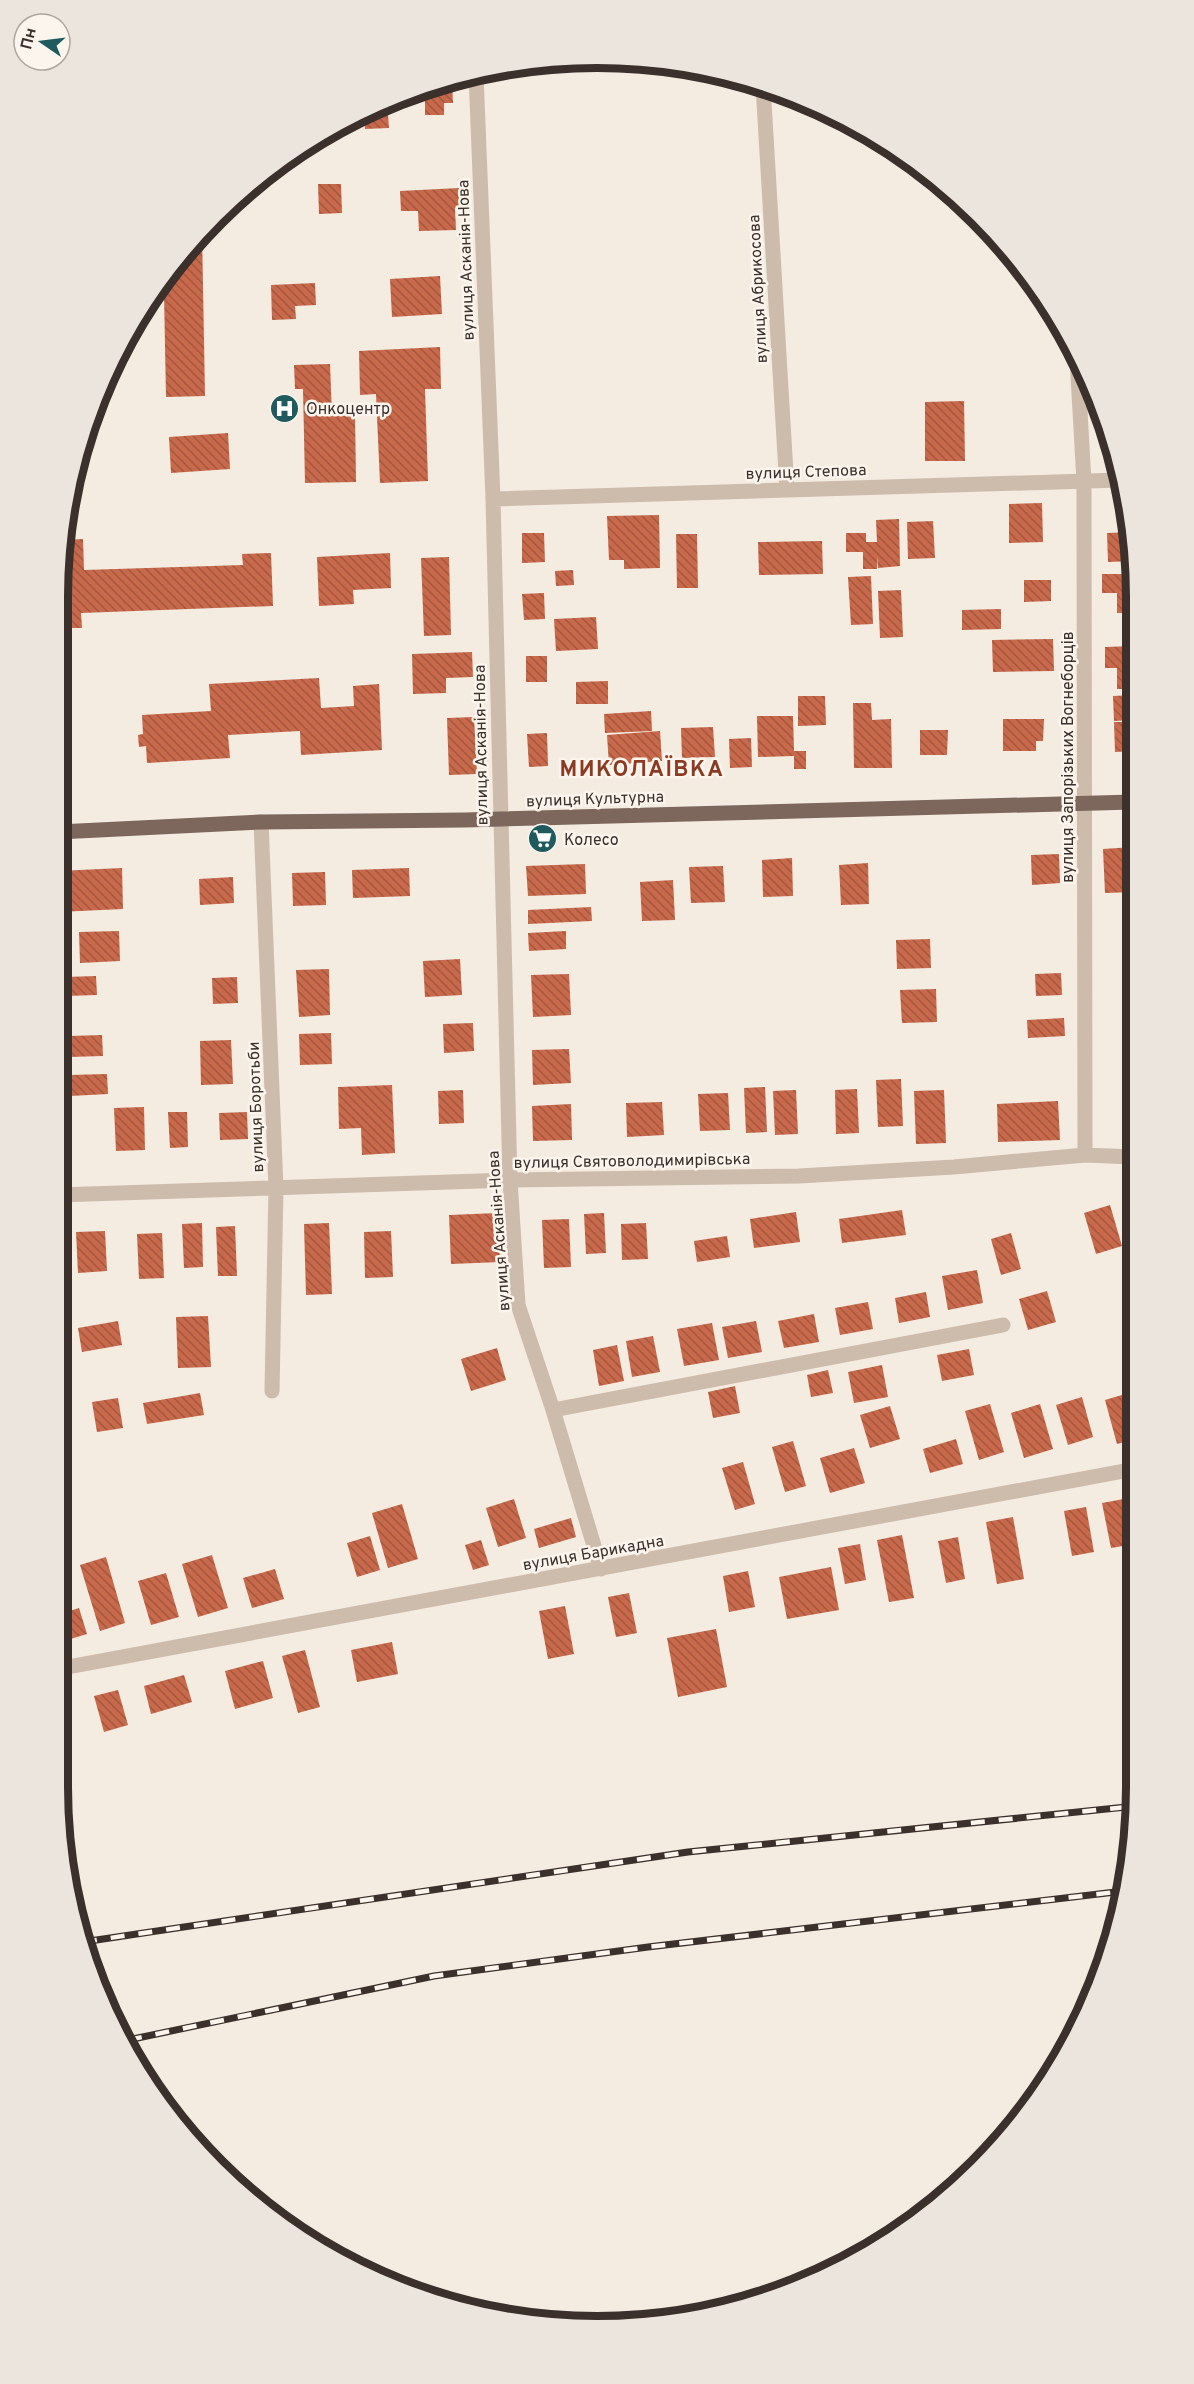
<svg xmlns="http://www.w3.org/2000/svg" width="1194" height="2384" viewBox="0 0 1194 2384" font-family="Overpass,sans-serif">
<defs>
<pattern id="building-back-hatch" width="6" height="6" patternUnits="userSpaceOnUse" patternTransform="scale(1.5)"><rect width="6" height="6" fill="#c8694b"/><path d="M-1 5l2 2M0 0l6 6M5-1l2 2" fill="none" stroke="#a4573f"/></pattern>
</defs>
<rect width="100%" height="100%" fill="#f4ebe1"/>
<path fill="url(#building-back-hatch)" d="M437,82h15l1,21h-9v12h-19v-30z
M387,102l2,26 -24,1 -1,-16z
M318,184h23l1,29 -23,1z
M459,188l1,19 -5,1 1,22 -37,1 -1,-20h-17l-1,-20z
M202,232l3,164 -39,1 -2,-104h-11l15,-24z
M440,276l2,38 -50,3 -2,-38z
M315,283l1,22 -21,1 1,13 -24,1 -1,-35z
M440,347l1,42h-16l3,92 -48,2 -4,-89 -16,1 -1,-44z
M330,364l2,51 23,-1 1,68 -51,1 -2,-94h-8l-1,-24z
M964,401l1,60h-40v-59z
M228,433l2,36 -59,4 -2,-36z
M1042,503l1,39 -34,1v-39z
M659,515l1,53 -36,1v-9h-15l-2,-44z
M899,519l1,47 -22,2 -1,-11v12h-14v-17h-17v-19h20v9h11l-1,-22z
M933,521l2,37 -27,1 -1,-37z
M1132,532l1,29 -25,1 -1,-29z
M522,533h22l1,29 -23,1z
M676,534h21l1,54h-21z
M83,539l1,31 159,-5 -1,-11 29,-1 2,53 -192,7 1,15h-13l-3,-88z
M822,541l1,33 -64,1 -1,-33z
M390,553l1,35 -38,2 1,14 -35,2 -2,-49z
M449,557l2,78 -27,1 -3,-78z
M573,570l1,15 -18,1 -1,-15z
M1102,574h31v39h-16v-20h-15z
M871,576l2,48 -22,1 -3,-48z
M1024,580h27v21l-27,1z
M901,590l2,47 -23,1 -2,-47z
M544,593l1,26 -21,1 -2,-26z
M1001,609v20l-39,1v-20z
M596,617l2,32 -42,2 -2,-32z
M1053,639l1,32 -61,1 -1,-32z
M1133,646v43h-16v-21h-12v-21z
M472,652l1,25 -27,1v15l-33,1 -1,-40z
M526,656h21v26h-21z
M319,678l2,30 33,-2 -1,-20 26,-2 3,66 -81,5 -1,-24 -72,4 2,23 -83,5 -1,-17 -7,1 -1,-12 5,-1 -1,-19 69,-4 -2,-27z
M608,681v23h-32v-22z
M1133,695v25l-19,1 -1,-25z
M798,696h27l1,29 -28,1z
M853,703h18l1,17 19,-1 1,49h-38z
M651,711l1,20 -47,2 -1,-19z
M757,716h36l1,35h12v18h-12v-13l-36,1z
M474,717l3,57 -28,1 -2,-57z
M1003,719h41l-1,22h-7v10h-33z
M1114,722h19v29l-18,1z
M713,727l2,30 -33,1 -1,-30z
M920,730h28l-1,25h-27z
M660,731l2,30 -53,4 -2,-30z
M547,733l1,33 -19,1 -2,-33z
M751,738l1,29 -22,1 -1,-29z
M1133,847v45l-28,1 -2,-44z
M1059,854l1,29 -28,2 -1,-30z
M792,858l1,38 -30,1 -1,-37z
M868,863l1,41 -28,1 -2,-40z
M585,864l1,30 -58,2 -2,-30z
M723,866l2,36 -34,1 -2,-36z
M122,868l1,41 -65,3v-41z
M409,868l1,28 -57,2 -1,-28z
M325,872l1,33 -33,1 -1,-33z
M233,877l1,26 -34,2 -1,-26z
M673,880l2,40 -33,1 -2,-39z
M591,907l1,14 -64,3v-14z
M119,931l1,30 -40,2 -1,-31z
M566,931v18l-37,2 -1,-18z
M930,939l1,29 -34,1 -1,-29z
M460,959l2,36 -37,2 -2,-36z
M329,969l1,46 -31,2 -3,-47z
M1061,973l1,22 -26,1 -1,-22z
M569,974l2,41 -38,2 -2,-42z
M96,976l1,19 -31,1 -1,-19z
M237,977l1,26 -25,1 -1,-26z
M936,989l1,33 -35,1 -2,-33z
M1127,999h7v27h-7z
M1064,1018l1,18 -37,2 -1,-18z
M473,1023l1,28 -30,2 -1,-29z
M331,1033l1,31 -32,1 -1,-31z
M102,1035l1,21 -34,1v-21z
M1134,1039v14l-10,1v-14z
M231,1040l2,44 -32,1 -1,-44z
M569,1049l2,34 -38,2 -1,-35z
M1134,1063v26l-10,1 -1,-26z
M107,1074l1,20 -38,2 -1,-21z
M901,1079l2,47 -25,1 -2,-47z
M392,1085l3,68 -33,2 -1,-27 -22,1 -1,-42z
M765,1087l2,45 -21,1 -2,-45z
M857,1089l2,44 -23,1 -1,-44z
M463,1090l1,33 -25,1 -1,-33z
M796,1090l2,44 -23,1 -2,-44z
M944,1090l2,53 -30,1 -2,-53z
M728,1093l2,37 -30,1 -2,-37z
M1058,1101l2,39 -62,2 -1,-38z
M662,1102l2,33 -37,2 -1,-34z
M571,1104l1,36 -39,1 -1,-35z
M144,1107l1,43 -29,1 -2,-43z
M168,1112h19l1,35 -18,1z
M247,1112l1,27 -28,1 -1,-27z
M1110,1205l12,41 -26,8 -12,-41z
M902,1210l4,25 -64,8 -3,-24z
M796,1212l4,30 -46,6 -4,-29z
M498,1213l2,49 -49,2 -2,-49z
M604,1213l2,40 -20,1 -2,-40z
M569,1219l2,48 -27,1 -2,-48z
M202,1223l1,44 -19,1 -2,-44z
M329,1223l3,71 -26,1 -2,-71z
M646,1223l2,36 -26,1 -1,-36z
M235,1226l2,50h-19l-2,-49z
M105,1231l2,40 -29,2 -2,-41z
M391,1231l2,46 -28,1 -1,-46z
M162,1233l2,45 -25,1 -2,-45z
M1011,1233l10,36 -20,6 -10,-36z
M727,1236l3,21 -33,5 -3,-21z
M977,1270l6,33 -35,7 -6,-34z
M1047,1291l9,31 -28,8 -9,-31z
M926,1292l4,25 -31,6 -4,-25z
M868,1302l5,27 -33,6 -5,-27z
M814,1314l5,28 -35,6 -6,-27z
M208,1316l3,51 -33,1 -2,-51z
M118,1321l4,24 -40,7 -4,-24z
M756,1321l6,31 -34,6 -6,-31z
M712,1323l7,37 -35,6 -7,-37z
M653,1336l7,36 -28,5 -6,-36z
M617,1345l7,36 -25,5 -6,-36z
M497,1348l9,32 -35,11 -10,-32z
M969,1349l5,26 -32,6 -5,-26z
M882,1365l6,32 -34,6 -6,-31z
M828,1370l5,23 -22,4 -4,-22z
M735,1386l5,27 -27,5 -5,-26z
M1132,1392l3,10v37l-18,5 -12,-44z
M200,1393l4,22 -57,9 -4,-21z
M1082,1397l11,40 -25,8 -12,-40z
M118,1398l5,30 -26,4 -5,-30z
M990,1404l14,48 -25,8 -14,-49z
M1040,1404l13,45 -29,9 -13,-45z
M890,1406l10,33 -30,9 -10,-33z
M956,1439l7,25 -33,9 -7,-24z
M793,1441l13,45 -21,6 -13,-45z
M854,1448l11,35 -35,10 -10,-35z
M743,1462l12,42 -20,6 -13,-42z
M1129,1498l6,46 -24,4 -9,-45z
M514,1499l12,39 -28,9 -12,-39z
M402,1504l16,55 -30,9 -16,-55z
M1086,1507l8,45 -22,4 -8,-45z
M1013,1517l11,62 -27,5 -11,-62z
M571,1518l5,19 -37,11 -5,-19z
M902,1535l12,63 -25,4 -12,-62z
M370,1536l10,34 -23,7 -10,-34z
M958,1537l7,42 -19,4 -8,-42z
M481,1540l8,25 -16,5 -8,-25z
M860,1544l6,36 -21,4 -7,-36z
M212,1555l16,53 -30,9 -16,-53z
M106,1557l19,66 -25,8 -20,-66z
M831,1567l8,43 -52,9 -8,-42z
M275,1569l9,30 -32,9 -9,-30z
M748,1571l7,36 -26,5 -6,-36z
M166,1573l13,44 -28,8 -13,-44z
M629,1593l8,40 -21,4 -8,-40z
M565,1606l9,48 -26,5 -9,-48z
M79,1608l8,26 -30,9v-28z
M716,1629l11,58 -49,10 -11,-59z
M392,1642l6,32 -41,8 -6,-32z
M305,1650l15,57 -22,6 -16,-57z
M263,1661l10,37 -38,11 -10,-38z
M184,1675l8,27 -41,12 -7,-28z
M118,1690l10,35 -24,7 -10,-36z"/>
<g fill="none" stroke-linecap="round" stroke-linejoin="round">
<path stroke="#cdbbac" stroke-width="15" d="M476,74l17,425 17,681 8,125 35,105 48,159
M763,85l24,405
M1077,358l7,124 1,673
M493,499l627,-19
M261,822l15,366 -4,203
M58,1195l452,-15 289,-4 155,-9 131,-12 49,2
M57,1400l4,46
M553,1410l450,-85
M57,1669l1078,-200"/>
<path stroke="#7d675c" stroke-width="15" d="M58,832l203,-10 204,-2 668,-18"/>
<defs>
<path id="rail" d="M83,1942l605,-90 448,-46
M128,2040l306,-64 214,-29 476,-56"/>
</defs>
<use href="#rail" stroke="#3b302b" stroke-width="7"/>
<use href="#rail" stroke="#fbf5ee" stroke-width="4.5" stroke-dasharray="14" stroke-linecap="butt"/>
</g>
<defs>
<symbol id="hospital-disc" viewBox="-11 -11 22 22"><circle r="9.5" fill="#1f5a5e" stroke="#fbf5ee"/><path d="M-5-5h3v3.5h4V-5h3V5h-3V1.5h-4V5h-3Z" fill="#fff"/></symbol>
<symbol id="supermarket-disc" viewBox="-11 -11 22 22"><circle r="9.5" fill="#1f5a5e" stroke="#fbf5ee"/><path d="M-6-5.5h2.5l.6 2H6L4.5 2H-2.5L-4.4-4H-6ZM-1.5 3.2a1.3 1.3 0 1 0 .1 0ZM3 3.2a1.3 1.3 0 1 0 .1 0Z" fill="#fff"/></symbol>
</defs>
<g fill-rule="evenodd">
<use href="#hospital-disc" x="268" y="392" width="33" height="33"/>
<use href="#supermarket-disc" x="526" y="822" width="33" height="33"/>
</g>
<g text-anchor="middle" stroke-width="5" stroke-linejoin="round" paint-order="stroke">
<g font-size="16" fill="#3b302b" stroke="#fbf5ee">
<text transform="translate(465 260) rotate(-92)" y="6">вулиця Асканія-Нова</text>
<text transform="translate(757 289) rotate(-93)" y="6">вулиця Абрикосова</text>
<text transform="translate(806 471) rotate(-2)" y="6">вулиця Степова</text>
<text transform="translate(480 745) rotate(-91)" y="6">вулиця Асканія-Нова</text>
<text transform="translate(1067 757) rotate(-90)" y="6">вулиця Запорізьких Вогнеборців</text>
<text transform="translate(595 798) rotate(-2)" y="6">вулиця Культурна</text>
<text transform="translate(255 1107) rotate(-92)" y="6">вулиця Боротьби</text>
<text transform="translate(632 1160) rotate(-1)" y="6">вулиця Святоволодимирівська</text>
<text transform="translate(498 1231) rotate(-94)" y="6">вулиця Асканія-Нова</text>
<text transform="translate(593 1552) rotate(-10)" y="6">вулиця Барикадна</text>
</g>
<g font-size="16" fill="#3b302b" stroke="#fbf5ee" text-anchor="start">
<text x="306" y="414">Онкоцентр</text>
<text x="564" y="845">Колесо</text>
</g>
<g font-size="22" font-weight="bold" letter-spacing="1.5" fill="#8c3b22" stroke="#fbf5ee">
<text x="642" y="776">МИКОЛАЇВКА</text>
</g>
</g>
<path d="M0 0H1194V2384H0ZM597 68H597A529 529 0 0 1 1126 597V1787A529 529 0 0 1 597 2316H597A529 529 0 0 1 68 1787V597A529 529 0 0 1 597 68Z" fill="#ece5de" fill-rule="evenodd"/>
<path fill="none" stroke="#3b302b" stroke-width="8" d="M597 68H597A529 529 0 0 1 1126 597V1787A529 529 0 0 1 597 2316H597A529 529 0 0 1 68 1787V597A529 529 0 0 1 597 68Z"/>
<g transform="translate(42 42) rotate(284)"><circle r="28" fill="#fbf5ee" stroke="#aea6a0" stroke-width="1.5"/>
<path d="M0-4.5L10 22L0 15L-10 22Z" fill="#1f5a5e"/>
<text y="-9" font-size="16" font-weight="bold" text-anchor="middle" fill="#3b302b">Пн</text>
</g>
</svg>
